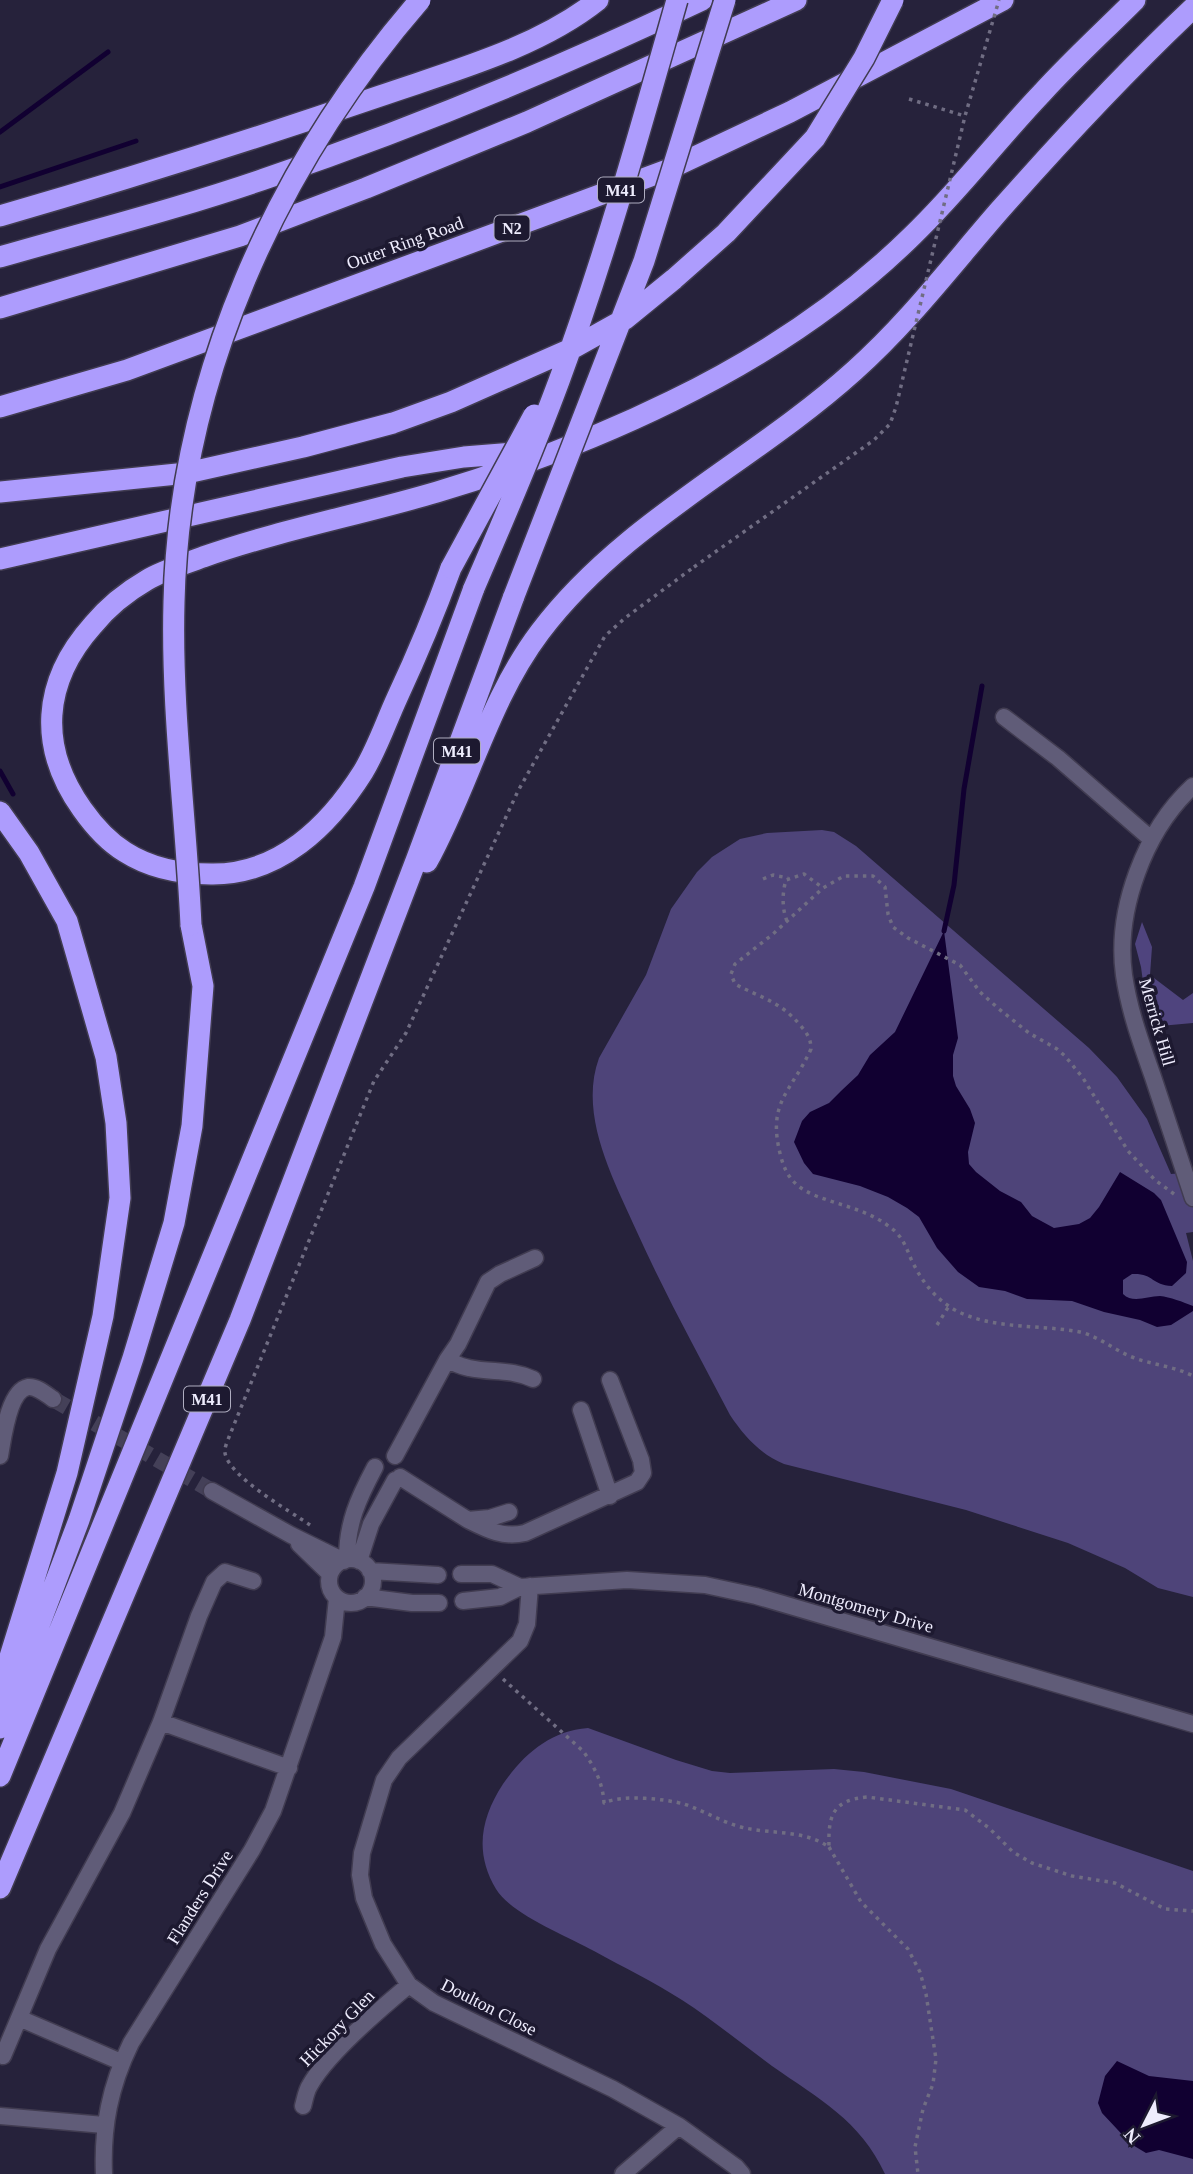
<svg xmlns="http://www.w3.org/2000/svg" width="1193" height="2174" viewBox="0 0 1193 2174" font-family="'Times New Roman',serif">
<rect width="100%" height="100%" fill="#26223b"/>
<path fill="#4e4479" d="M822,830l12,2 22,14 233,202 28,29 30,42 24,55 22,-2v60l-7,1 7,28v336l-35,-9 -33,-20 -57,-25 -102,-33 -182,-46c-24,-10 -40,-28 -54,-49 -32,-61 -65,-121 -93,-183 -23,-52 -59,-116 -38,-174l47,-83 25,-66 26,-37 15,-15 28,-18 27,-6z
M588,1728l88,32 36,11 18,2 104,-4 30,3 87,17 242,82v303h-308c-25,-54 -66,-75 -113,-108 -30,-22 -59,-46 -90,-66 -28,-18 -59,-33 -88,-49 -27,-15 -82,-36 -98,-62 -22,-37 -15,-71 7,-105 21,-30 47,-53 85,-56z"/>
<path fill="#4f447e" d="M1142,922l10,25 -2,28 33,25 10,-7v30l-44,4 -8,-60 -6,-23z"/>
<path fill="#110031" d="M944,931l14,107 -5,17v21l3,10 14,23 5,14 -7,29 1,12 7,8 24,19 21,11 11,14 22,12 25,-4 11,-6 9,-11 21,-35 34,21 7,7 26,62 -1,11 -14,13c-21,-1 -18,-13 -40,-12l-9,6v14c10,10 24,2 37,2 10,1 23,6 33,10v5l-22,14 -14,2 -17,-7 -36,-8 -32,-11 -45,-2 -22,-8 -26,-4 -21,-15 -21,-24 -18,-31 -12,-9 -19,-11 -28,-11 -47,-12 -9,-11 -10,-21 8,-21 8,-9 19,-9 12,-12 17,-16 12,-20 25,-23z
M1117,2061l32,15 44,5v78l-34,-9 -13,3 -15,-9 -29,-31 -4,-10 7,-27z"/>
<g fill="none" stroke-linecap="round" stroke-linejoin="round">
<path stroke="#110031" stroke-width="5" d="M0,132l108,-80
M0,187l136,-46
M0,771l13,23
M944,931l10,-46 10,-96 18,-103"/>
<path stroke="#444058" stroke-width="16" stroke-dasharray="16 8" stroke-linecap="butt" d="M53,1399l159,92"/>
<defs>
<path id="minor" d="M1004,717l54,41 93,81
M1193,786c-48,44 -78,124 -69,189 5,35 17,68 29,102 13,40 27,81 40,121
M447,1360l11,-16 30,-62 12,-8 35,-16
M581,1410l29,86
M0,1456c3,-16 8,-65 28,-69 9,-1 19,8 25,12
M395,1456l52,-96c7,3 15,7 22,8 23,5 43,1 64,11
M400,1477l68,43 22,-2 19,-6
M212,1491l79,44 53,26
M468,1520c20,10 35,18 57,13l112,-51 6,-9 -2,-13 -31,-80
M299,1544l31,30
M347,1559c0,-36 11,-60 28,-92
M329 1581a22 22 0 1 1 44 0a22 22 0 1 1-44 0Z
M359,1561l12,-37 24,-44
M370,1571l68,4
M461,1574h31l28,13
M530,1586l-3,38 -7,17 -121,117 -15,22 -22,73 -2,22 4,23 19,46 26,41 25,18 179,86 66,37 57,41 6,7
M365,1597l47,6h27
M463,1601l37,-4 20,-10 107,-7 78,5 51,11 437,128
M161,1722l128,46
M19,2018l102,44
M3,2056l45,-107 74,-136 39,-91 38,-106 15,-34 11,-10 28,9
M303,2106c2,-7 3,-15 7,-21 18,-32 70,-76 99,-100
M0,2116l104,9
M104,2174c-2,-47 6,-88 27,-131l121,-193 21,-39 60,-174 4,-39
M623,2174l56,-48"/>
<path id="highway" d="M0,216c128,-37 254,-77 380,-120 72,-25 158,-48 218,-96
M0,257c90,-26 181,-49 270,-80 147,-50 291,-110 432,-177
M0,308l240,-72 126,-48 161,-66 269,-122
M0,407l127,-37 540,-200 123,-58 213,-112
M0,492l187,-19
M0,559l402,-92 62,-10 64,-5
M451,568c-16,44 -34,87 -54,130 -11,24 -20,51 -34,74 -34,54 -84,103 -152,102 -29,0 -61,-6 -86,-22 -18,-11 -31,-26 -43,-43 -44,-62 -40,-127 11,-184 14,-17 35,-34 54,-45 17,-10 38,-16 56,-23 77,-27 156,-42 234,-65 80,-24 160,-54 235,-91 88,-43 171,-97 241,-166 46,-44 85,-96 129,-142 29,-32 62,-62 93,-93
M0,812l29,41 38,68 39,136 10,66 4,75 -17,118 -36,157 -67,216
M427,862c42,-76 61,-161 113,-230 83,-110 213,-170 314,-261 54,-48 98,-106 145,-160 62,-70 126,-139 194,-203
M0,1728l79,-208 54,-162 41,-135 18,-97 11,-140 -12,-61
M0,1776l364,-889 110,-299
M0,1888l240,-568 177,-462 97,-262"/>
</defs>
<use href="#minor" stroke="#413c51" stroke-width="19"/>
<use href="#highway" stroke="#413c51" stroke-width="24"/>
<path stroke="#706d83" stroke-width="3.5" stroke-dasharray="3.5 5" stroke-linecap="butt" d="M909,99l56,17
M763,879l10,-4 15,3
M787,921c-5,-12 -5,-28 -1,-41l18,-6 19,14
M1174,1194l-19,-14 -27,-29 -45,-73 -18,-22 -8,-7 -28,-16 -30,-24 -19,-17 -20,-27 -52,-27 -15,-11 -5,-13 -3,-27 -12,-11h-29l-21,12 -50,46 -38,30 -4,10 4,10c26,14 45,17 65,41 7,8 11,14 11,24 -20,44 -45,53 -30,108 5,19 14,30 33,38 24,10 51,14 73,30 14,9 18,19 24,34 10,21 23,39 44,51 37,20 84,14 125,22 20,5 34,18 52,25 20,8 42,9 61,19
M937,1325l12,-19
M310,1525c-20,-14 -81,-48 -85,-72 -1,-4 2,-11 4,-16l145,-356 32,-48 112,-242 87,-155 20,-18 69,-51
M503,1679l80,72c11,15 20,32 21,52 18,-9 61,-4 80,1 21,7 39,19 61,24 27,6 60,2 84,19 -1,-32 4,-47 38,-50l98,13 24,18 24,24 19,11 40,13 43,7 50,26 28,2
M829,1847l32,55 47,47 12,23 6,22 10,65 -3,25 -10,25 -8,38 3,27"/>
<use href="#minor" stroke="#605c78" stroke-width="16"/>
<use href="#highway" stroke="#ad9cfd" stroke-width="21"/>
<defs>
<path id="highway-bridge" d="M187,473l116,-26 90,-24 58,-21 122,-54 52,-29 49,-40 52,-46 89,-95 49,-80 29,-58
M451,568l83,-153
M474,588c30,-69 59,-137 85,-207 46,-124 82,-254 118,-381
M514,596l130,-335 81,-261
M191,925c-5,-107 -20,-217 -17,-323 5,-222 102,-436 246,-602"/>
</defs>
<use href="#highway-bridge" stroke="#413c51" stroke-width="24" stroke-linecap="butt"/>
<path stroke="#706d83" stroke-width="3.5" stroke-dasharray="3.5 5" stroke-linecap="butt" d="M694,567l180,-127 16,-16 6,-17 69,-291 34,-116"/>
<use href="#highway-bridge" stroke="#ad9cfd" stroke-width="21"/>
</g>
<g text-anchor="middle" stroke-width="7" stroke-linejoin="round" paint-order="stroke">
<g fill="#1d1930" stroke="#afadc0" stroke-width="2">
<rect x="598" y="177.5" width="46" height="25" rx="5"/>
<rect x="494.5" y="215.5" width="35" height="25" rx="5"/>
<rect x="434" y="738.5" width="46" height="25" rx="5"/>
<rect x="184" y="1386.5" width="46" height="25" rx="5"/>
</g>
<g font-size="16" font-weight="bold" fill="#eeecfd">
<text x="621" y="196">M41</text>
<text x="512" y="234">N2</text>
<text x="457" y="757">M41</text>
<text x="207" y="1405">M41</text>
</g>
<g font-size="18" fill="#eeecfd" stroke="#1d1930">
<text transform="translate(405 243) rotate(-20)" y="6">Outer Ring Road</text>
<text transform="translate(1157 1022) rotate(74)" y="6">Merrick Hill</text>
<text transform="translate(866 1608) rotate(16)" y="6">Montgomery Drive</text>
<text transform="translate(200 1897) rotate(-58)" y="6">Flanders Drive</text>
<text transform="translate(489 2007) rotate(27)" y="6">Doulton Close</text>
<text transform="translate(337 2028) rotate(-46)" y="6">Hickory Glen</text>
</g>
</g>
<g transform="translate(1144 2125) rotate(228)" stroke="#1d1930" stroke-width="5" paint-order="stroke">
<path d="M0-5L12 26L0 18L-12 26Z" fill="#eeecfd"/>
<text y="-10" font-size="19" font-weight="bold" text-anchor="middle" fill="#eeecfd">N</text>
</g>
</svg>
